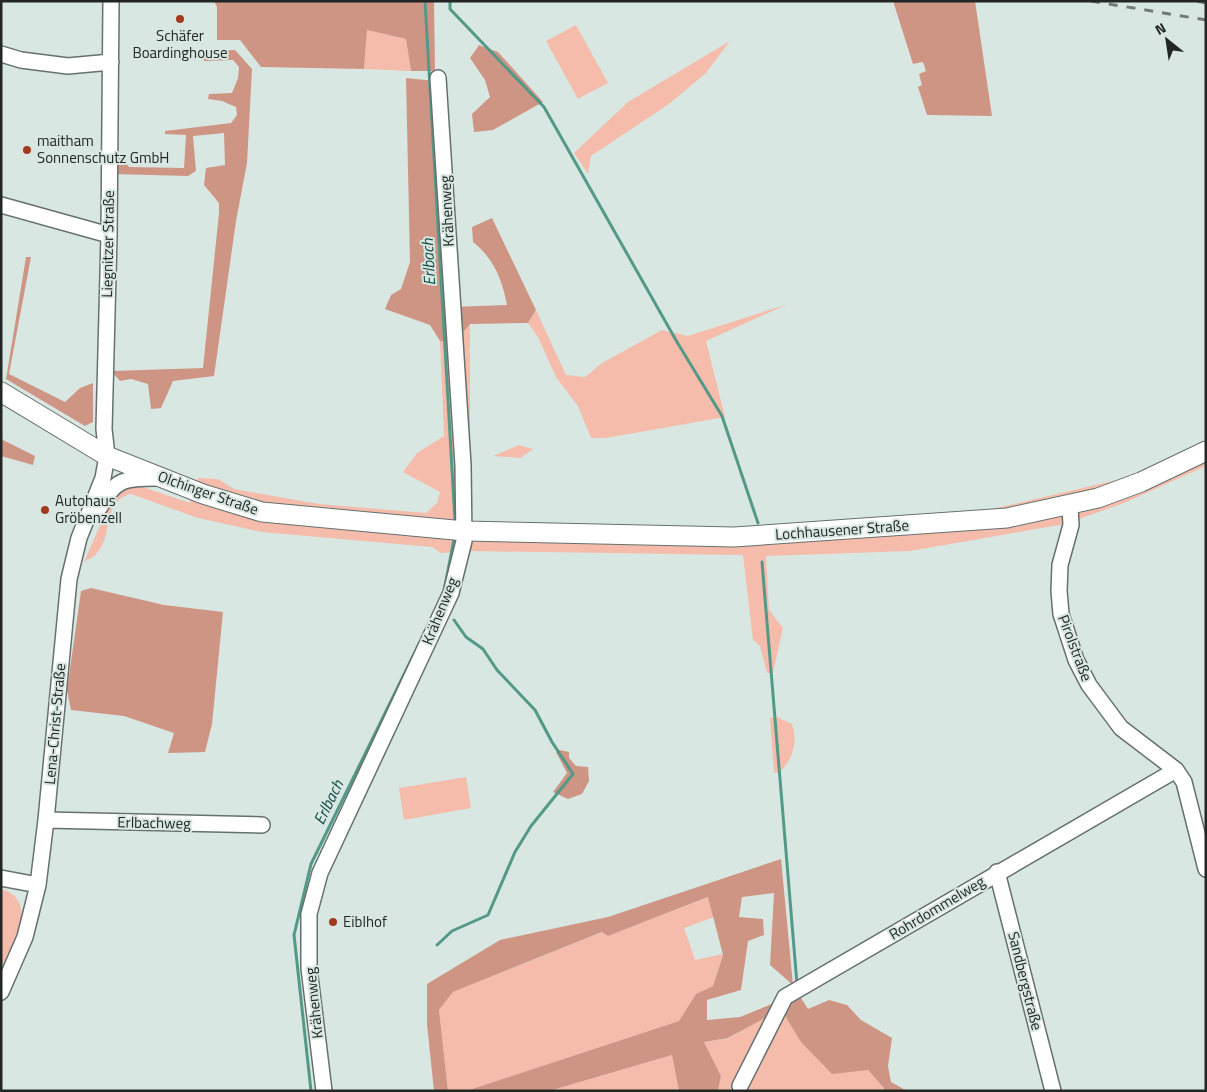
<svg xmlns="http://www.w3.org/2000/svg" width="1207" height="1092" viewBox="0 0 1207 1092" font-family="'Titillium Web',sans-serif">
<rect width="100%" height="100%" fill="#d9e7e3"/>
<path fill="#f5bcac" d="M576,25l32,58 -30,16 -32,-58z
M367,30l39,9 5,32 -47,-2z
M730,41l-24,32 -37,31 -78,52 -3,18 -14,-21 54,-51z
M788,304l-82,37 19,76 -119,21h-15l-13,-32 -22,-29 -18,-40 -10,-14 8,-13 30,65 19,2 17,-14 60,-33 26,6z
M470,324v136l-14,-119z
M440,341h12l19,179 6,4 258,5 253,-19 129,-30 53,-20 36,-18v24l-82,37 -59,21 -155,27 -144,5 3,54 14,18 -10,45h-6l-7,-27 -7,-6 -10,-85 -277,-4 -25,2 -9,-6 -170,-15 -64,-14 -67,-24c-30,7 -17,40 -34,59 -3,4 -9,6 -13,9l29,-66 18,-13 59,20 8,-25 20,1 16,10 85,15 107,9 11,-10 3,-11 -37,-20 14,-19 27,-17z
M519,445l14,4 -13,9 -27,-2z
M777,717l15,7c6,18 1,35 -12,48l-6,1 -4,-55z
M466,777l5,31 -67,12 -5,-32z
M1,889c39,10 13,59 0,84z
M709,897l5,20 -30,11 11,32 28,-6 -10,32 -17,8 -17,27 -213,70h-18l-9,-81 14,-18 150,-60 5,4z
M781,1009l87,61 16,18 -1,3h-141z
M774,1013l-41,78h-15l3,-15 -17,-34 25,-4z
M672,1055l7,36h-130z"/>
<path fill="#cf9584" d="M214,1h220l1,70h-24l-5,-32 -39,-9 -3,39 -103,-2 -21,-27h-23v-33z
M893,1h82l17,115 -65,-1 -9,-28 4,-2 -3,-11 7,-3 -3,-9 -10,2z
M479,45l19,7 45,50 -50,28 -19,2 -2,-18 18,-17 -5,-17 -15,-22z
M235,50l17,19 -5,94 -11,58 -22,155 -41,5 -12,27 -10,1 -3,-25 -17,-5 -11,2 -9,-10 92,-3 16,-155v-10l-15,-18 2,-17 19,-3 -1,-32 -31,3 3,35 -8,5 -75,-2v-17h8l8,10 55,1 2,-33 -21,-1v-3l66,-8 6,-8 -1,-8 -14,-6 -14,-2 1,-5 23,-1 6,-15 1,-11 -6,-7 -29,1 -1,-10z
M406,78l29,3 15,226 57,-2c-5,-26 -13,-46 -34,-63l-1,-15 20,-9 44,92 -8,13 -58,1 -14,17h-16l-10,-16 -45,-16 6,-14 10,-6 9,-27z
M26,257h5l-22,117 56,28 15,-14 13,-5v39l-8,4 -79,-47z
M1,439l34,17 -2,9 -32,-9z
M91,588l73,17 59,7 -11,112 -7,28 -37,1 6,-20 -50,-17 -53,-6 -4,-20 14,-99z
M559,750l10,2v6l7,8 12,1 1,14 -7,13 -14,5 -15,-7 14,-19 -11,-21z
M781,859l12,126 -23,-20 4,-72 -32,4 -3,20 24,2 1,16 -16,6 -7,49 -34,10v20l33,-3 39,-16 -5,12 -46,25 -24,4 17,34 -3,15h-39l-7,-36 -123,36h-83l213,-70 17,-27 17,-8 10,-31 -15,-58 -100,39 -6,-4 -149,60 -14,18 9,81h-14l-7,-67v-40l73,-44 108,-23z
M798,993l10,16 21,-9 18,5 14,15 31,18 -4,28 3,16 16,9h-24l1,-3 -16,-18 -36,4 -31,-32 -20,-33z"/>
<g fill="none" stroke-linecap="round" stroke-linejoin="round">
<path stroke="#539988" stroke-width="3" d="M425,1l30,520
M450,1v8l94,98 133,235 45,74 36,107
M762,562l35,422
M444,591l10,-52
M437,945l15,-14 36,-16 27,-63 16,-26 42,-52 -21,-32 -17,-32 -38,-40 -14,-21 -17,-12 -12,-17
M311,1091l-17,-156 17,-71 108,-220"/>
<defs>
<path id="minor" d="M1,54l20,6 47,6 43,-4
M1,205l108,30
M1070,506l1,19 -11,40 -1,26 2,23 15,46 13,25 32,43 55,42 8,12 22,87
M100,507c15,-28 25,-29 56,-29
M46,820l216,5
M997,872l56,219
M1,878l37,7
M1,992l24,-55 13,-52 8,-65 23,-241 10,-41 24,-60 4,-22 -3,-27 5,-194 2,-234
M740,1086l45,-89 391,-227
M324,1091l-15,-123v-54l11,-41 131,-280 13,-52 -1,-76 -25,-387"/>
<path id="major" d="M1,392l106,64 96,38 59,18 203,19 269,6 273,-19 91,-20 43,-16 65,-31"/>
</defs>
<use href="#minor" stroke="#65716e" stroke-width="18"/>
<use href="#major" stroke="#65716e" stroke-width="21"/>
<use href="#minor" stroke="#fff" stroke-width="15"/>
<use href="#major" stroke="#fff" stroke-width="19"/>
<path stroke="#727b78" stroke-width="3" stroke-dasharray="9 9" stroke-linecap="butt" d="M1091,1l115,19
M1197,1l9,2"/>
</g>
<g fill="#a23a1b" stroke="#d9e7e3" stroke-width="2">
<circle cx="180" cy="19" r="5"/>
<circle cx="27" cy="150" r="5"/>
<circle cx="45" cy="510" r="5"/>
<circle cx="333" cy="922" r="5"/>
</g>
<g text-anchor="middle" stroke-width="4" stroke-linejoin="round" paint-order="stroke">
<g font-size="15" fill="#222725" stroke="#d9e7e3" text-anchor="start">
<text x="180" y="41" text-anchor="middle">Schäfer<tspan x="180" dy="17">Boardinghouse</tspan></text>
<text x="37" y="146">maitham<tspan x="37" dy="17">Sonnenschutz GmbH</tspan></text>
<text x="55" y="506">Autohaus<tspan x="55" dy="17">Gröbenzell</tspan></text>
<text x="343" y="927">Eiblhof</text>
</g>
<g font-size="15" fill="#222725" stroke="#d9e7e3">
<text transform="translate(447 211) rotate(-93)" y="5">Krähenweg</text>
<text transform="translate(108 244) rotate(-89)" y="5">Liegnitzer Straße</text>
<text transform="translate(208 493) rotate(19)" y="5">Olchinger Straße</text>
<text transform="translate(842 530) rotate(-4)" y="5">Lochhausener Straße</text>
<text transform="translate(440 611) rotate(-68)" y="5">Krähenweg</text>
<text transform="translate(1075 648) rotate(69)" y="5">Pirolstraße</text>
<text transform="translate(55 724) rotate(-85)" y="5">Lena-Christ-Straße</text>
<text transform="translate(154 823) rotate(1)" y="5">Erlbachweg</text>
<text transform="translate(937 908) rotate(-31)" y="5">Rohrdommelweg</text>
<text transform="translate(1025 981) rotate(76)" y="5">Sandbergstraße</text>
<text transform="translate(314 1003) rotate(-96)" y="5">Krähenweg</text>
</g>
<g font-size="16" font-style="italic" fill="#0f4c40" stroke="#d9e7e3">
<text transform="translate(428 262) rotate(-93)" y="6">Erlbach</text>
<text transform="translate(328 802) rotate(-64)" y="6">Erlbach</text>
</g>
</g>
<rect width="1207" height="1092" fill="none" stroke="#222725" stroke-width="5"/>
<g transform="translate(1167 40) rotate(330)" stroke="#d9e7e3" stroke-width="4" paint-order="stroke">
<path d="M0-4L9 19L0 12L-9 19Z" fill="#222725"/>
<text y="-8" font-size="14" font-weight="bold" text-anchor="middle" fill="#222725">N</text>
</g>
</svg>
